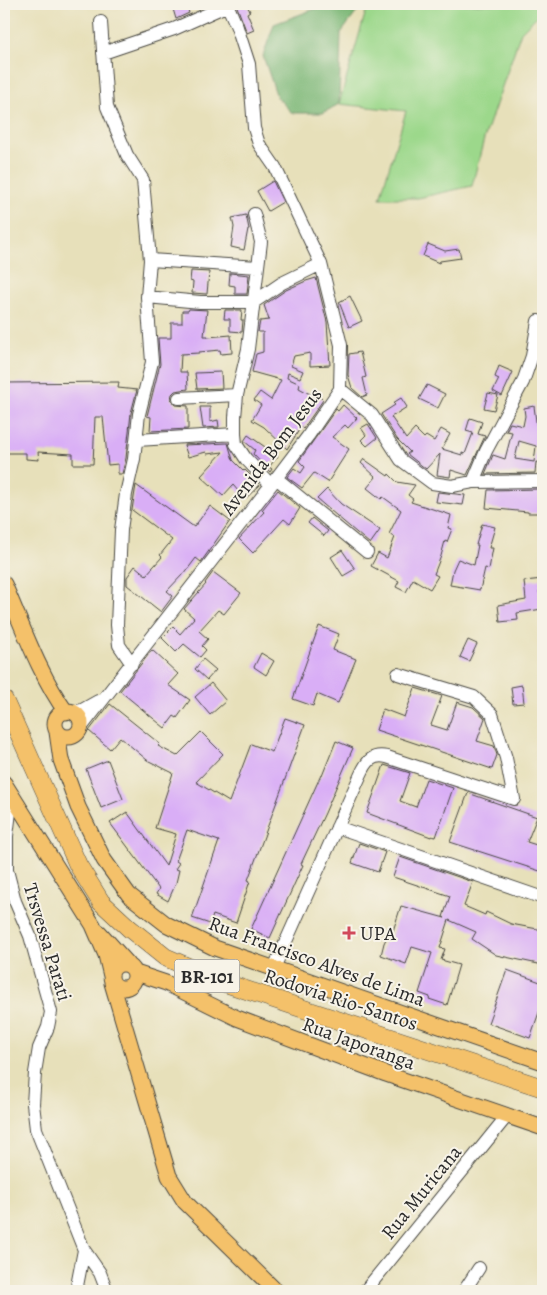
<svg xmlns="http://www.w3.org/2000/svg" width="547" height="1295" viewBox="0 0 547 1295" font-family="Alegreya,serif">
<rect width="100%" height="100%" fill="#f7f3e8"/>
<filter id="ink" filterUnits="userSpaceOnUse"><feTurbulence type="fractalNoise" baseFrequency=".02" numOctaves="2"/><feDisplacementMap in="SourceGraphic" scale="10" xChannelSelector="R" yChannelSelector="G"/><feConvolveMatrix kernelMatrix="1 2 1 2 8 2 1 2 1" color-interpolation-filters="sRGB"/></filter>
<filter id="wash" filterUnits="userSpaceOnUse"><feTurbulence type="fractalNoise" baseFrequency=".0096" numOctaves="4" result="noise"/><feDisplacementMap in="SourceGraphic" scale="20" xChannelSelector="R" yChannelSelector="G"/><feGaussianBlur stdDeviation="1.12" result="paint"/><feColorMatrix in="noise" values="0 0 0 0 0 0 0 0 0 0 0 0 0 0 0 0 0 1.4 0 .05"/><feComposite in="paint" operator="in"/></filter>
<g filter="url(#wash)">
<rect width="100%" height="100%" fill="#e7e0ba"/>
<path fill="#9cd88b" stroke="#64825b" d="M368,4h175v6l-22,22 -37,107 -12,47 -54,12h-38l26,-87 -67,-7z"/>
<path fill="#7db877" stroke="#547251" d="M328,4h35l-22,29 -2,71 -16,9h-31l-15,-16 -14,-41 11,-32z"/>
<g id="blocks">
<path fill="#d9aef6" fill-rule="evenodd" d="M186,4l3,9 -13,6 -3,-10z
M236,4h10l4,7 -3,2 7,17 -7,3z
M273,181l10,21 -15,9 -11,-20z
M246,215l3,14h-1l-4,21 -13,-3 3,-20 -2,-9z
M428,244l17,7 14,-2 2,9 -21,3 -1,2 -16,-7z
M191,271l18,1 -2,22 -15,-1 1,-11 -3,-1z
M230,273l19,2 -2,19h-12v-8l-6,-1z
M316,278l11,44 3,43 -20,1v-13l-16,3 -3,10 12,5 -3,7 -12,-5 -1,5 13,6 -1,4 20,11 1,-2 3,3 -20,29 -2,-2 -14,22 -23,-22 -12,-7 9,-15 -7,-5 6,-8 11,8 10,-20 -29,-8 4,-18 7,-2v-20h-5l2,-11 9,-1 -5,-15 22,-15 20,-9z
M350,296l12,25 -13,6 -10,-25z
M189,309l18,1 -3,26h4v1l23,-2 1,18 -11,1 -1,-4 -21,2v1l-18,1 -1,18h7l1,17 -13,2 -3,3 -1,5 5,6 12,1v23l-38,2 1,-14 -4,-1 13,-52 -2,-26h13v-15h11v-12h6z
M225,310h17l-1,10h2l-1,12 -12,-1v-12h-6z
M360,352l6,25 -3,1 4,17 -5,2 -10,-9 -4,-13 1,-21z
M499,366l14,6 -11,24 -9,-5 6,-12 -4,-2z
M221,372l1,16 -25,1 -2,-16z
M119,382l-1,6 19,2 -6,23 -5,45 -4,16h-4v-10l-10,1 -5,-48h-8l-2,47h-20v-10l-35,-2 1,8 -13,-1v-6h-20l-2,-70z
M427,385l18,9 -7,14 -19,-9z
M488,393l10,2 -4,15 -10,-2z
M401,398l6,9 -16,10 15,22 9,-10 9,9 2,-2 8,5 7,-12 9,5 -8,15 20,6v-2l3,1 8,-21 -7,-2 4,-13 12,4 -4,12 7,2 -18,39 -16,-5 -1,7 -13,-2 3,-21 -14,15 -19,-15 3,-2 -13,-13 -16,-25 14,-9 -2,-2z
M343,405l14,13 -9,10 -3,-3 -13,12 17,12 -21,33 -14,-9 -12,15 -15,-11 7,-9 7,5 4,-6 -6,-6 37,-52 2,2z
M534,406l3,23 6,1v33l-7,-1 -1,11 -50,1 8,-19 12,4 7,-27 -6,-1 4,-8 13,3 2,-10 -1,-8zM519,441l17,5 -2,16 -19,-3z
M200,407h10v15l8,-2 1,7 -16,1z
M368,424l9,14 -10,8 -6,-6 5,-5 -5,-7z
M248,435l30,21 -9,11 3,2 -2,3 -17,-18 2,-4 -11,-9z
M228,443l5,17 11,11 1,-1 15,15 -15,14 -12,-14 -10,11 -22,-20 22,-24 -16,2 -1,-2 -18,5 -4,-12z
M364,459l24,17 1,-2 8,8 18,3 -7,10 5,4 -2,3 40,13 -3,13 4,1 -5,13 -2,-1 -4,15 -7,18 4,2 -8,13 -17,-10 -7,13 -10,-5 3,-6 -28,-15 7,-13 9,5 8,-21 -6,-3 12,-24 -18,-13 -2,2 -14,-11 9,-11 -15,-14z
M136,485l58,42 16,-21 20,15 -29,41 -5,-4 -12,16h-1l-16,17 6,5 -12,16 -34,-27v-8l8,-11 11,9 16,-18 -2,-2 12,-15 -40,-30z
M327,489l14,15 39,26 -10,14 -53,-45z
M543,489v24h-15v-1l-42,-4 2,-18z
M278,490l22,18 -10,16 -6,-5 -31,34 -14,-14 25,-27 -2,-2z
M438,492l27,3 -2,10 -27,-3z
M312,518l16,13 -4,5 -16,-13z
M482,524l13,3 -6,21h4l-4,21 -4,-1 -5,22 -30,-5 3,-15 5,-11 16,6 4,-20h-2z
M342,550l13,19 -12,7 -12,-19z
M213,572l28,21 -17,21 -6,-4 -19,21 9,8 -6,7 4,4 -6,7 -16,-13 -8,8 -14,-14 11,-11 7,7 14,-16 -10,-9 22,-25 -1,-1z
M543,579v11l-4,1 3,18 -25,4 1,7 -18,2 -2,-17 28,-5 -2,-19z
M319,626l20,8 -6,16 23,9 -18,44 -21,-9 -4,12 -20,-7z
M468,640l9,4 -8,17 -9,-4z
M152,650l26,24 -10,11 22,15 -13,18 -3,-2 -9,12 -45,-37z
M261,653l13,8 -8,14 -12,-8z
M203,659l13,11 -9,10 -12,-11z
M211,683l15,18 -16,14 -15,-18z
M522,685l2,18 -11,1 -2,-17z
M415,688l27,8 -11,29 16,5 10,-28 16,5 12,11 -8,23 17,5 3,9 -5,14 -116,-39 7,-21 21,8z
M110,704l50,40 -2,2 19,10 24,-24 22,22 -27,28 33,20 22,-58 21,8 13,-34 20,7 -57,155 2,1 -14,42 -23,-8 -3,9 -18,-6 27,-77 -32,-11 -11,31 3,2 -4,6 4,1 -3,13 -8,18 -12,-7 3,-5 -49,-66 17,-11 39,54 10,-32 -21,-6 18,-55 -26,-13 -27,-23 -10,12 -21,-18z
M336,741l17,7 -28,65 -24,51 2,1 -33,73 -19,-9 70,-154 1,1z
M108,760l15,39 -22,9 -15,-39z
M384,765l26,8 -10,28 16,6 10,-28 27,9 -17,49 -5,-1v1l-64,-24z
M468,793l69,24 -10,25 16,5v25l-93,-30z
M359,843l26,9 -7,20 -26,-9z
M400,857l73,25 -9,24 21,9 1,-3 25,12 32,6v35l-47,-10 -24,-16 4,-7 -27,-12 -9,28 5,1 -4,11 18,5 -12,40 -18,-6 1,-2 -11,-4 13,-40 -20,-6 -6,17 -25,-9 3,-12 3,-6h4l10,-31 44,12 -2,-1 7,-21 -57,-19z
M507,970l36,13v18l-13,37 -42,-15z"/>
</g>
</g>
<g filter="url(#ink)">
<use href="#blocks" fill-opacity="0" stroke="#474640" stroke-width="1"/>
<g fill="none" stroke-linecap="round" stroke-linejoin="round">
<defs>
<path id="minor" d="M101,22l6,85 20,48 16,25 7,80 -3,37 5,65 -13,52 -5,45 -8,35 -5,36 -4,95 2,20 13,19
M103,53l71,-24 54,-24
M254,214l7,28 -13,107 -11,46 -2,22v17l1,10 10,15 25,26
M150,260l108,7
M147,297l53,5h54l28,-19 39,-19
M340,389l32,26 29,45 31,23 20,3 21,-4 70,-1
M179,398l58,-3
M137,440l98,-6
M276,478l91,74
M473,482l13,-31 37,-69 9,-26 6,-35
M72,712l10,-2 16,-9
M80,729l191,-244 37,-49 32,-47 1,-44 -20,-81 -46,-97 -16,-23 -5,-16 -5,-64 -12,-37 -10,-23
M12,796l-5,40v34l8,31 15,35 21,76 -3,15 -9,21 -4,25 -2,31 3,25 48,121 16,23 7,18
M337,827l206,71
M274,968l87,-194c6,-13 11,-20 26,-17l127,42 -8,-41 -14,-44 -18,-17 -76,-23
M76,1291l8,-41
M365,1291l142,-175
M464,1291l15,-23"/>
<path id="major" d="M4,584c19,43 35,90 62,128
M55 724a13 13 0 1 1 26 0a13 13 0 1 1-26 0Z
M57,732l4,28 17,47 26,53 25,35 37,29 49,24 328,114
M4,783l89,142 13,30 5,21
M99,932l29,32
M111 976a12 12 0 1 1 24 0a12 12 0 1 1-24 0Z
M136,973l30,10 71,35 149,56 157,54
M112,983l57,193 16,26 91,89"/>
<path id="highway" d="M4,700l74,165 23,37 28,26 36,29 60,26 318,105"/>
</defs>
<use href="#minor" stroke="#474640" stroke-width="14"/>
<use href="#major" stroke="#474640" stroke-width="17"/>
<use href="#highway" stroke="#474640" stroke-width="19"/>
<use href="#minor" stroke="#fff" stroke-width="12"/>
<use href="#major" stroke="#f4c16b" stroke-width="15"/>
<use href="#highway" stroke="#f4c16b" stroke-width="18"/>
</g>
</g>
<path fill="#d1495b" stroke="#f7f3e8" stroke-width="2" d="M346.5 925.5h5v5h5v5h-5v5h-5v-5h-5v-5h5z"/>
<g text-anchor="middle" stroke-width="4" stroke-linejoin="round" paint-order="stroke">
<rect fill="#f7f3e8" stroke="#686764" stroke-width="1" x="174.5" y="959.5" width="65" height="33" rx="4"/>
<g font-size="19" font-weight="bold" fill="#2b2b2b">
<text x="207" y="983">BR-101</text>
</g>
<g font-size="20" fill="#2b2b2b" stroke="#f7f3e8">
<text transform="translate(271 451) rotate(-53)" y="7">Avenida Bom Jesus</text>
<text transform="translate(48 942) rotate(73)" y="7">Trsvessa Parati</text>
<text transform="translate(317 961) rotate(20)" y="7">Rua Francisco Alves de Lima</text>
<text transform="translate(341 999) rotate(18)" y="7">Rodovia Rio-Santos</text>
<text transform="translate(359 1043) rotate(20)" y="7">Rua Japoranga</text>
<text transform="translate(421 1192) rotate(-51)" y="7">Rua Muricana</text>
</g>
<g font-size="20" fill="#2b2b2b" stroke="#f7f3e8" text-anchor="start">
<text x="360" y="940">UPA</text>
</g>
</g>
<rect width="547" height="1295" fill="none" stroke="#f7f3e8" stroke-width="20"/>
</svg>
